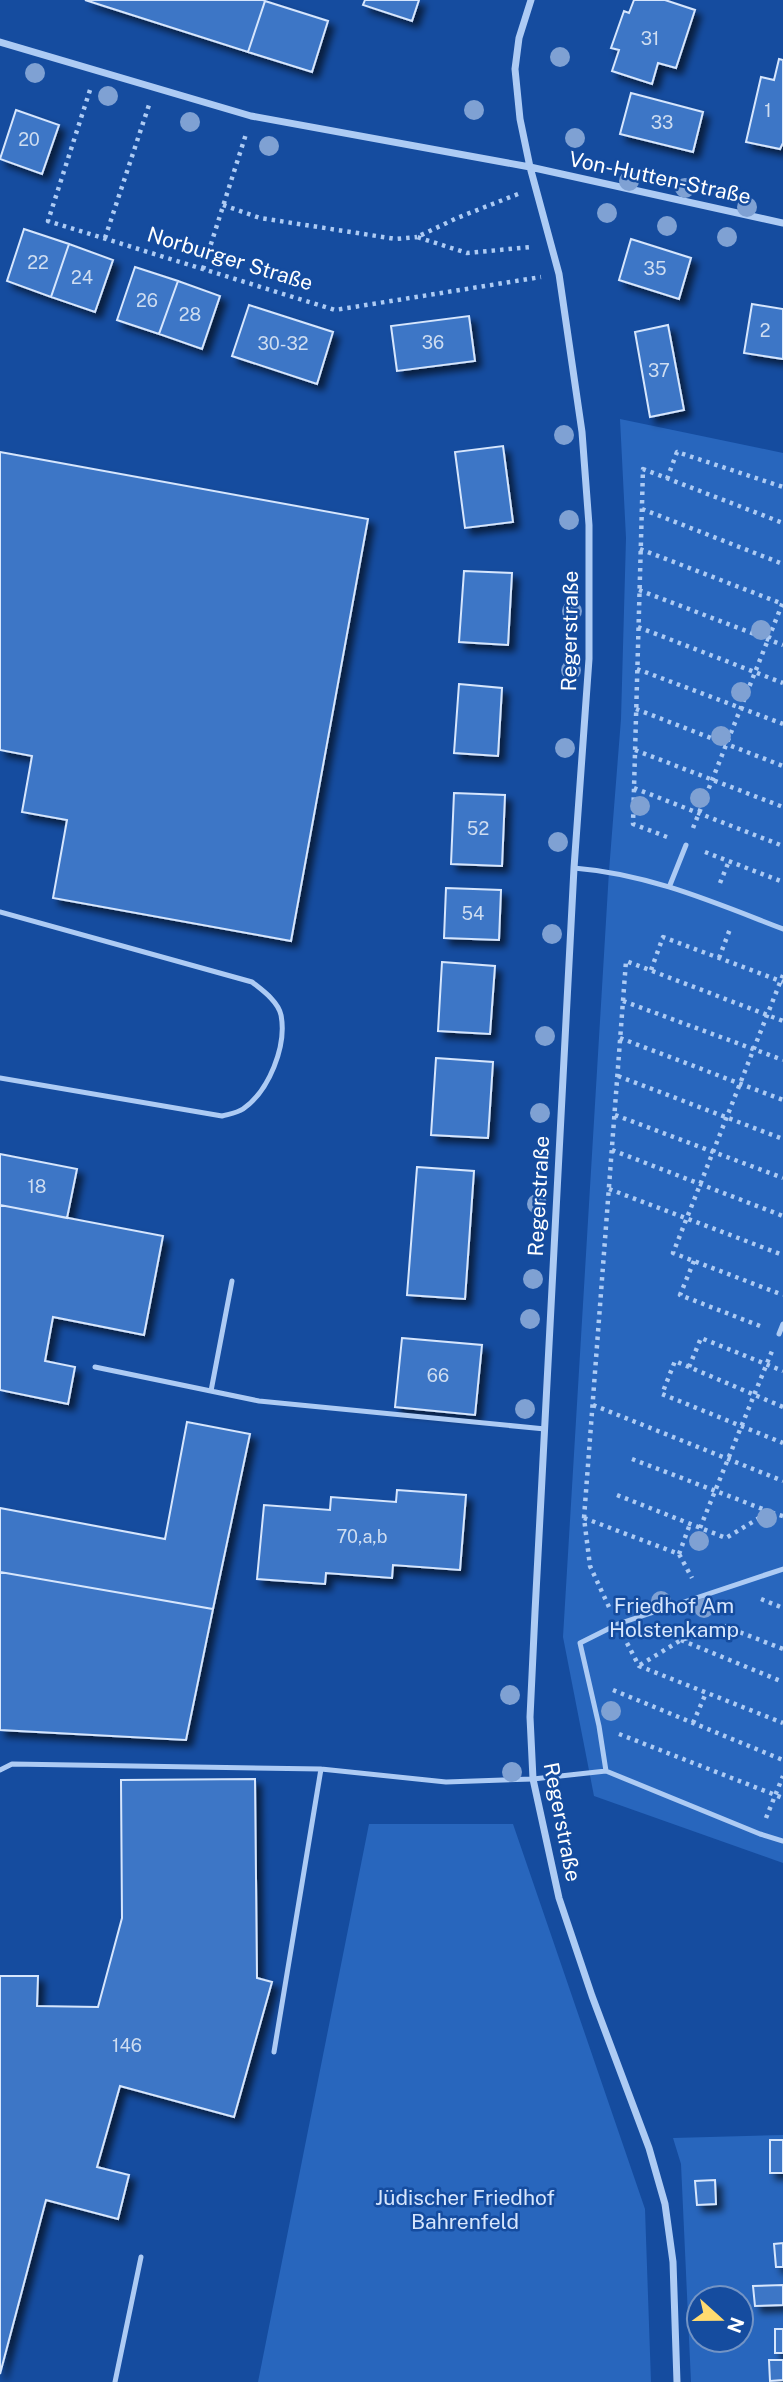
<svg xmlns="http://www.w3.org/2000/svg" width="783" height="2382" viewBox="0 0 783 2382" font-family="'Public Sans',sans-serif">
<defs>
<filter id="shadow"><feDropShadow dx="6" dy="6" stdDeviation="3.5" flood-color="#0009"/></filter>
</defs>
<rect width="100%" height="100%" fill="#154c9f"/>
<path fill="#2866bd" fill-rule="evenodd" d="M620,419l163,34v1410l-189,-67 -31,-159 46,-766 12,-152 5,-181z
M369,1824h144l132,385 6,173h-393z
M783,2135v247h-92l-10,-218 -8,-26zM699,2298h42v42h-42z"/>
<path fill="#3d76c6" stroke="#d6e6fd" stroke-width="2" filter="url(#shadow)" d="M85,0h178l2,1 -17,51z
M365,0h54l-7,21 -49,-16z
M634,0h31l30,10 -19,58 -18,-5 -6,21 -40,-13 7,-21 -8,-2 13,-37 5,2z
M265,1l63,20 -16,51 -64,-20z
M779,59l4,1v83l-3,6 -34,-7 15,-65 13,3z
M631,93l72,19 -10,40 -73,-18z
M16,110l43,15 -17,49 -42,-15z
M24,229l45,15 -18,53 -44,-16z
M631,239l60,19 -12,41 -60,-19z
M69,244l44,16 -18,52 -44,-15z
M135,267l43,14 -19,53 -42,-14z
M178,281l42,15 -18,53 -43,-15z
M752,304l31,5v50l-39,-6z
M249,305l84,27 -16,52 -85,-28z
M469,316l6,45 -78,10 -6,-45z
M668,325l16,85 -34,7 -15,-85z
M503,446l10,76 -48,6 -10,-76z
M0,452l368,67 -77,422 -238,-43 14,-78 -45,-8 10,-56 -32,-6z
M464,571l48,2 -4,72 -49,-3z
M459,684l43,4 -4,68 -44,-3z
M454,793l51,2 -3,71 -51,-2z
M446,888l55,2 -2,50 -55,-2z
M442,962l53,4 -5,68 -52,-3z
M436,1058l57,4 -5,76 -57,-3z
M0,1154l77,15 -10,49 -67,-13z
M417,1167l57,4 -9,128 -58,-4z
M0,1205l163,31 -19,99 -91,-18 -8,44 30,6 -7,37 -68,-14z
M402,1338l80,7 -7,70 -80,-8z
M187,1422l63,12 -37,175 -213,-37v-64l165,31z
M397,1490l69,5 -6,75 -67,-5 -1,13 -66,-5 -1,11 -68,-5 7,-74 66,5 1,-13 65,5z
M0,1572l213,37 -27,131 -186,-10z
M255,1779l2,199 15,4 -38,135 -114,-31 -23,81 32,8 -11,44 -72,-19 -46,174v-398h38l-1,30 61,1 24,-89 -1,-138z
M770,2140h13v33h-13z
M715,2180l1,24 -19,1 -2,-24z
M783,2243v24h-7l-2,-23z
M783,2285v20l-28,1 -2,-20z
M775,2329h8v24h-8z
M769,2360h14v20l-13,1z"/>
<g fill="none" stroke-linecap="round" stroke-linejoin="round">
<path stroke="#adcbf4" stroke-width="4.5" stroke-dasharray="3.5 5" stroke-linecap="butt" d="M90,90l-42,131 287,89 206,-33
M518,194l-61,24 -40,19 50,16 64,-6
M223,205l37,13 136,21 21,-2
M105,238l44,-133
M203,269l43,-135
M667,479l10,-27 106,35
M642,509l141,55
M640,549l143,55
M639,590l144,55
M638,627l145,56
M637,669l146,55
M636,709l147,57
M635,750l148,57
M634,788l149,58
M693,828l90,-226
M667,837l-34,-13 10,-355 140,54
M705,852l78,30
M720,883l9,-22
M719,958l11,-29
M651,970l12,-33 120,45
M783,975l-110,278 110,42
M623,1001l160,59
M620,1038l163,62
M618,1076l165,63
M615,1115l168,63
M612,1150l171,66
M609,1189l174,66
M694,1261l-14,34 80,31
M689,1367l12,-29 82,33
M593,1405l190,76
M783,1407l-108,-46 -13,33 121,49
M632,1459l136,52
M617,1495l109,43 43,-26 14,4
M584,1518l42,-557 157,60
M700,1528l72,-177
M679,1554l11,-30
M761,1599l22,9
M609,1607l-19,-41 -6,-48 95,36 13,24
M681,1640l102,42
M627,1643l12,23 144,57
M640,1665l41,-25 43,-14 59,23
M613,1690l170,70
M693,1723l13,-30
M619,1734l164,64
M766,1818l17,-42"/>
<path stroke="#adcbf4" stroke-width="5" d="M574,868c75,6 139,34 209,61
M670,885l16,-40
M0,912l252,70c10,8 26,19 29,33 6,31 -12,76 -38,94 -6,4 -14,5 -21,7l-222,-38
M779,1334l4,-10
M95,1367l164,34 286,28
M211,1391l21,-110
M0,1770l12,-6 309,5 125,13 87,-3 73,-8 154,63 23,7
M606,1771l-7,-45 -19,-83 38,-19 165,-55
M274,2052l47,-283
M115,2382l26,-125"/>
<path stroke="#adcbf4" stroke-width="7" d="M531,0l-12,38 -4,31 5,50 10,48 29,107 23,158 7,93v134l-15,209 -39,744 -5,105 3,62 26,119 33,98 57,152 16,56 8,58 4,120
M0,42l251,74 279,51 253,56"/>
</g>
<g fill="#7fa1d3">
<circle cx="560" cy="57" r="10"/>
<circle cx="35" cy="73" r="10"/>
<circle cx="108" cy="96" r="10"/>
<circle cx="474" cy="110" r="10"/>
<circle cx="190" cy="122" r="10"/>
<circle cx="575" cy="138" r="10"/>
<circle cx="269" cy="146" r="10"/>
<circle cx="629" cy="181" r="10"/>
<circle cx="685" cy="188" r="10"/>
<circle cx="747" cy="207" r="10"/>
<circle cx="607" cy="213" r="10"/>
<circle cx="667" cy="226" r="10"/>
<circle cx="727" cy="237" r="10"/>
<circle cx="564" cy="435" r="10"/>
<circle cx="569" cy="520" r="10"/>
<circle cx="572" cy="611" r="10"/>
<circle cx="761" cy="630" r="10"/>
<circle cx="571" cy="670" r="10"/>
<circle cx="741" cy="692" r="10"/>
<circle cx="721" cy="736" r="10"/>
<circle cx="565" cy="748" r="10"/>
<circle cx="700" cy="798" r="10"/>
<circle cx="640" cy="806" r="10"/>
<circle cx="558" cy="842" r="10"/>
<circle cx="552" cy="934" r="10"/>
<circle cx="545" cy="1036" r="10"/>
<circle cx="540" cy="1113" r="10"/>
<circle cx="537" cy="1204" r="10"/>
<circle cx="533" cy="1279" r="10"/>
<circle cx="530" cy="1319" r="10"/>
<circle cx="525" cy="1409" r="10"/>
<circle cx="767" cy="1518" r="10"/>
<circle cx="699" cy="1541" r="10"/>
<circle cx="661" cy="1601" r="10"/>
<circle cx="704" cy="1608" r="10"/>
<circle cx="510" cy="1695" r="10"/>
<circle cx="611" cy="1711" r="10"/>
<circle cx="512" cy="1772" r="10"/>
</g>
<g text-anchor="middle" stroke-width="5" stroke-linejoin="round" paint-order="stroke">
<g font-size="18" fill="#ceddf1">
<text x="650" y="45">31</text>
<text x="768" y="117">1</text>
<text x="662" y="129">33</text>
<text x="29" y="146">20</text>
<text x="38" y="269">22</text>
<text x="655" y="275">35</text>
<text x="82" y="284">24</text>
<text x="147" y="307">26</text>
<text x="190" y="321">28</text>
<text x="765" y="337">2</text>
<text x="433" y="349">36</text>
<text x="283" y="350">30-32</text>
<text x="659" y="377">37</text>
<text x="478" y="835">52</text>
<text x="473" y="920">54</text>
<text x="37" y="1193">18</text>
<text x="438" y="1382">66</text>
<text x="362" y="1543">70,a,b</text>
<text x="127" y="2052">146</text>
</g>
<g font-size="21" fill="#fff" stroke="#154c9f">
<text transform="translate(660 178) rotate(12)" y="7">Von-Hutten-Straße</text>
<text transform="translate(230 259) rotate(17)" y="7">Norburger Straße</text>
<text transform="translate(570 631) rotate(-89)" y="7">Regerstraße</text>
<text transform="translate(539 1196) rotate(-87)" y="7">Regerstraße</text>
<text transform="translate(562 1822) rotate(79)" y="7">Regerstraße</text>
</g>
<g font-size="21" fill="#d6e6fd" stroke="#154c9f">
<text x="674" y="1613">Friedhof Am<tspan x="674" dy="24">Holstenkamp</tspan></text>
<text x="465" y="2205">Jüdischer Friedhof<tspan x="465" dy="24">Bahrenfeld</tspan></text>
</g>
</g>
<g transform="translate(720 2319) rotate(111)"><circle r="33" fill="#154c9f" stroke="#7394c5" stroke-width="2"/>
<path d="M0-5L12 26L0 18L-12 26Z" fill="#ffdb70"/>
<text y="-10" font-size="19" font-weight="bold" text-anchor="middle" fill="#ffffff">N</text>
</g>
</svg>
